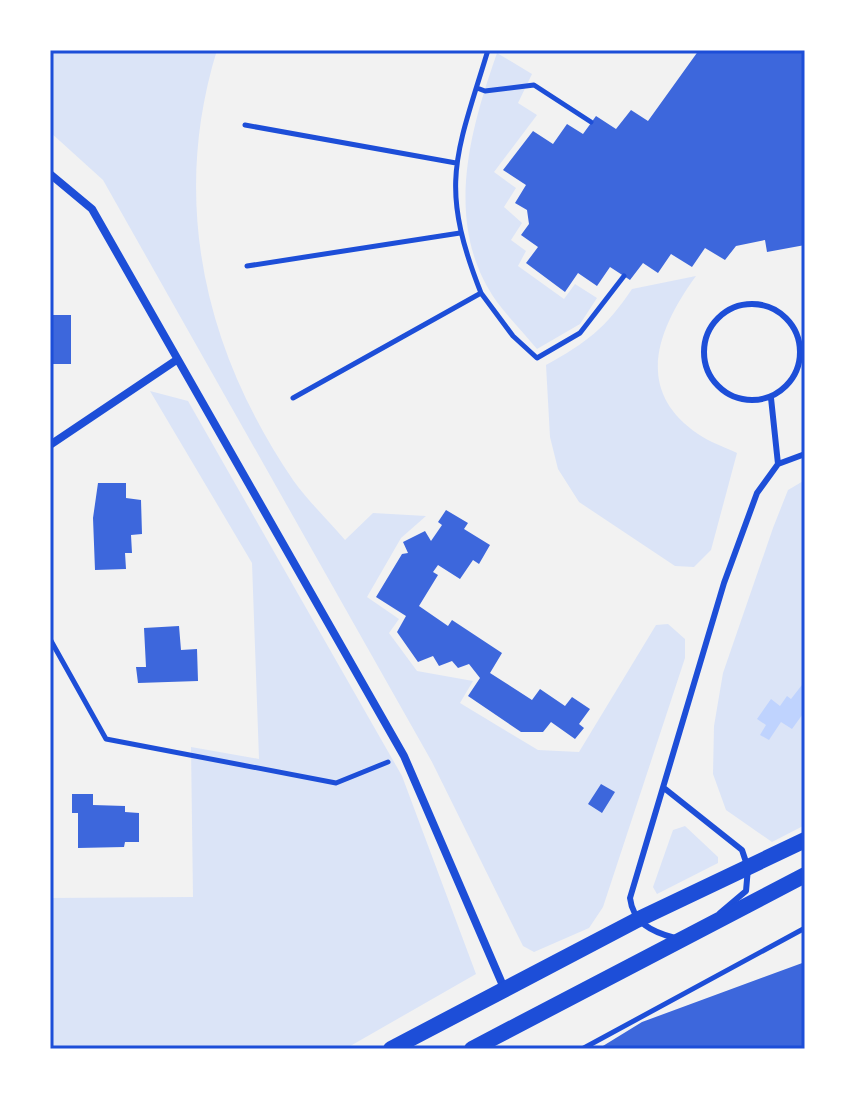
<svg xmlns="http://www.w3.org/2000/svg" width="855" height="1099" font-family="Poppins,sans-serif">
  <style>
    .green { fill: #dbe4f7 }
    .water { fill: #bfd3fe }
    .building { fill: #3d67dc }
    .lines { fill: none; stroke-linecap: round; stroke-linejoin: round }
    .path { stroke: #1d4ed8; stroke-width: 5 }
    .service { stroke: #1d4ed8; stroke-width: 6 }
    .minor { stroke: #1d4ed8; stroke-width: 8 }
    .secondary { stroke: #1d4ed8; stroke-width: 16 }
    .neatline { fill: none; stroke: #1d4ed8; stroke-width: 3 }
  </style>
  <rect width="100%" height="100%" fill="#f2f2f2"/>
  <path class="green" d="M67,50H217C170,202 205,351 293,480C308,501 328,520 345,540L373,513L426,516L401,538L367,597L399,619L389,633L417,671L473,681L460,703L538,750L579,752L656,625L668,624L685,639V658L603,907L589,928L534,952L523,946L432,762L103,180L50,132V53Z
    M497,53L532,74L518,103L537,115L494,172L516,188L504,207L522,223L511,240L526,251L518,266L564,299L575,284L597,298L580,324L537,349C524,333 509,318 497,302C443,226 469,133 497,53Z
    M696,276C659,327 632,389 698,434C709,442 725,447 737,453L711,550L694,567L675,566L579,502L558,469L550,437L546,365C586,343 606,328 632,289Z
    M150,391L188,401L402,776L476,974L345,1049H50V898L193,897L191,747L259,759L252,563Z
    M805,480V825L772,842L726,810L713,774L714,726L723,673L773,528L788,490Z
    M685,826L718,857V863L657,894L653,887L673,830Z"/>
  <path class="water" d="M805,681V711L792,729L781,722L769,740L760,735L766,725L757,719L771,699L780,706L787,696L791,699Z"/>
  <path class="building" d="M699,50H805V245L767,252L765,240L736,246L725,260L705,248L692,267L671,254L658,273L643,263L630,280L610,267L597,286L578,273L565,292L526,263L538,247L521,235L529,224L527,210L515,203L526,185L503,170L533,131L553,144L567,124L583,134L596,116L616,129L631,110L648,121Z
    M50,315H71V364H51Z
    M98,483H126V498L141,500L142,534L131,535L132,553H125L126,569L95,570L93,518Z
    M446,510L468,523L464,529L490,545L479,564L473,560L460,579L438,565L433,572L438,575L419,606L448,626L452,620L502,653L490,673L532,700L540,689L565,706L572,697L590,709L579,724L584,728L575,739L551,722L543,732H521L468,696L480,678L469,664L458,668L452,661L439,666L433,656L418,662L397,632L406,616L376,597L402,554L408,553L403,542L425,531L431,541L442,525L438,522Z
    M179,626L181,650L197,649L198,681L138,683L136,667H146L144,628Z
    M601,784L615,792L602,813L588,804Z
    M72,794H93V805L125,806V812L139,813V842H125L124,847L78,848V813H72Z
    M805,962V1049H598L642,1022Z"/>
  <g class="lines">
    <path class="path" d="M477,88L485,91L534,85L591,122
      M245,125L456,163
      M247,266L460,233
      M481,293C438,184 456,156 488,50
      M293,398L481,293L513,336L537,358L580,333L624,276
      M50,639L106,739L336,783L388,762
      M582,1049L805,928"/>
    <path class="service" d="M704 352a48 48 0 1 1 96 0a48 48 0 1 1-96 0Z
      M771,398L778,464
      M664,788L742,850L748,868L746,891L720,913
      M675,938C652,932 633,923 630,898L724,583L757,493L778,464L805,454"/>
    <path class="minor" d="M50,174L92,209L404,756L504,988
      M50,445L175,361"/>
    <path class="secondary" d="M391,1049L637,920L805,840
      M472,1049L805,875"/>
  </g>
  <rect width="855" height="1099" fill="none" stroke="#ffffff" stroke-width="104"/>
  <rect x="52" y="52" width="751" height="995" class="neatline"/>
</svg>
